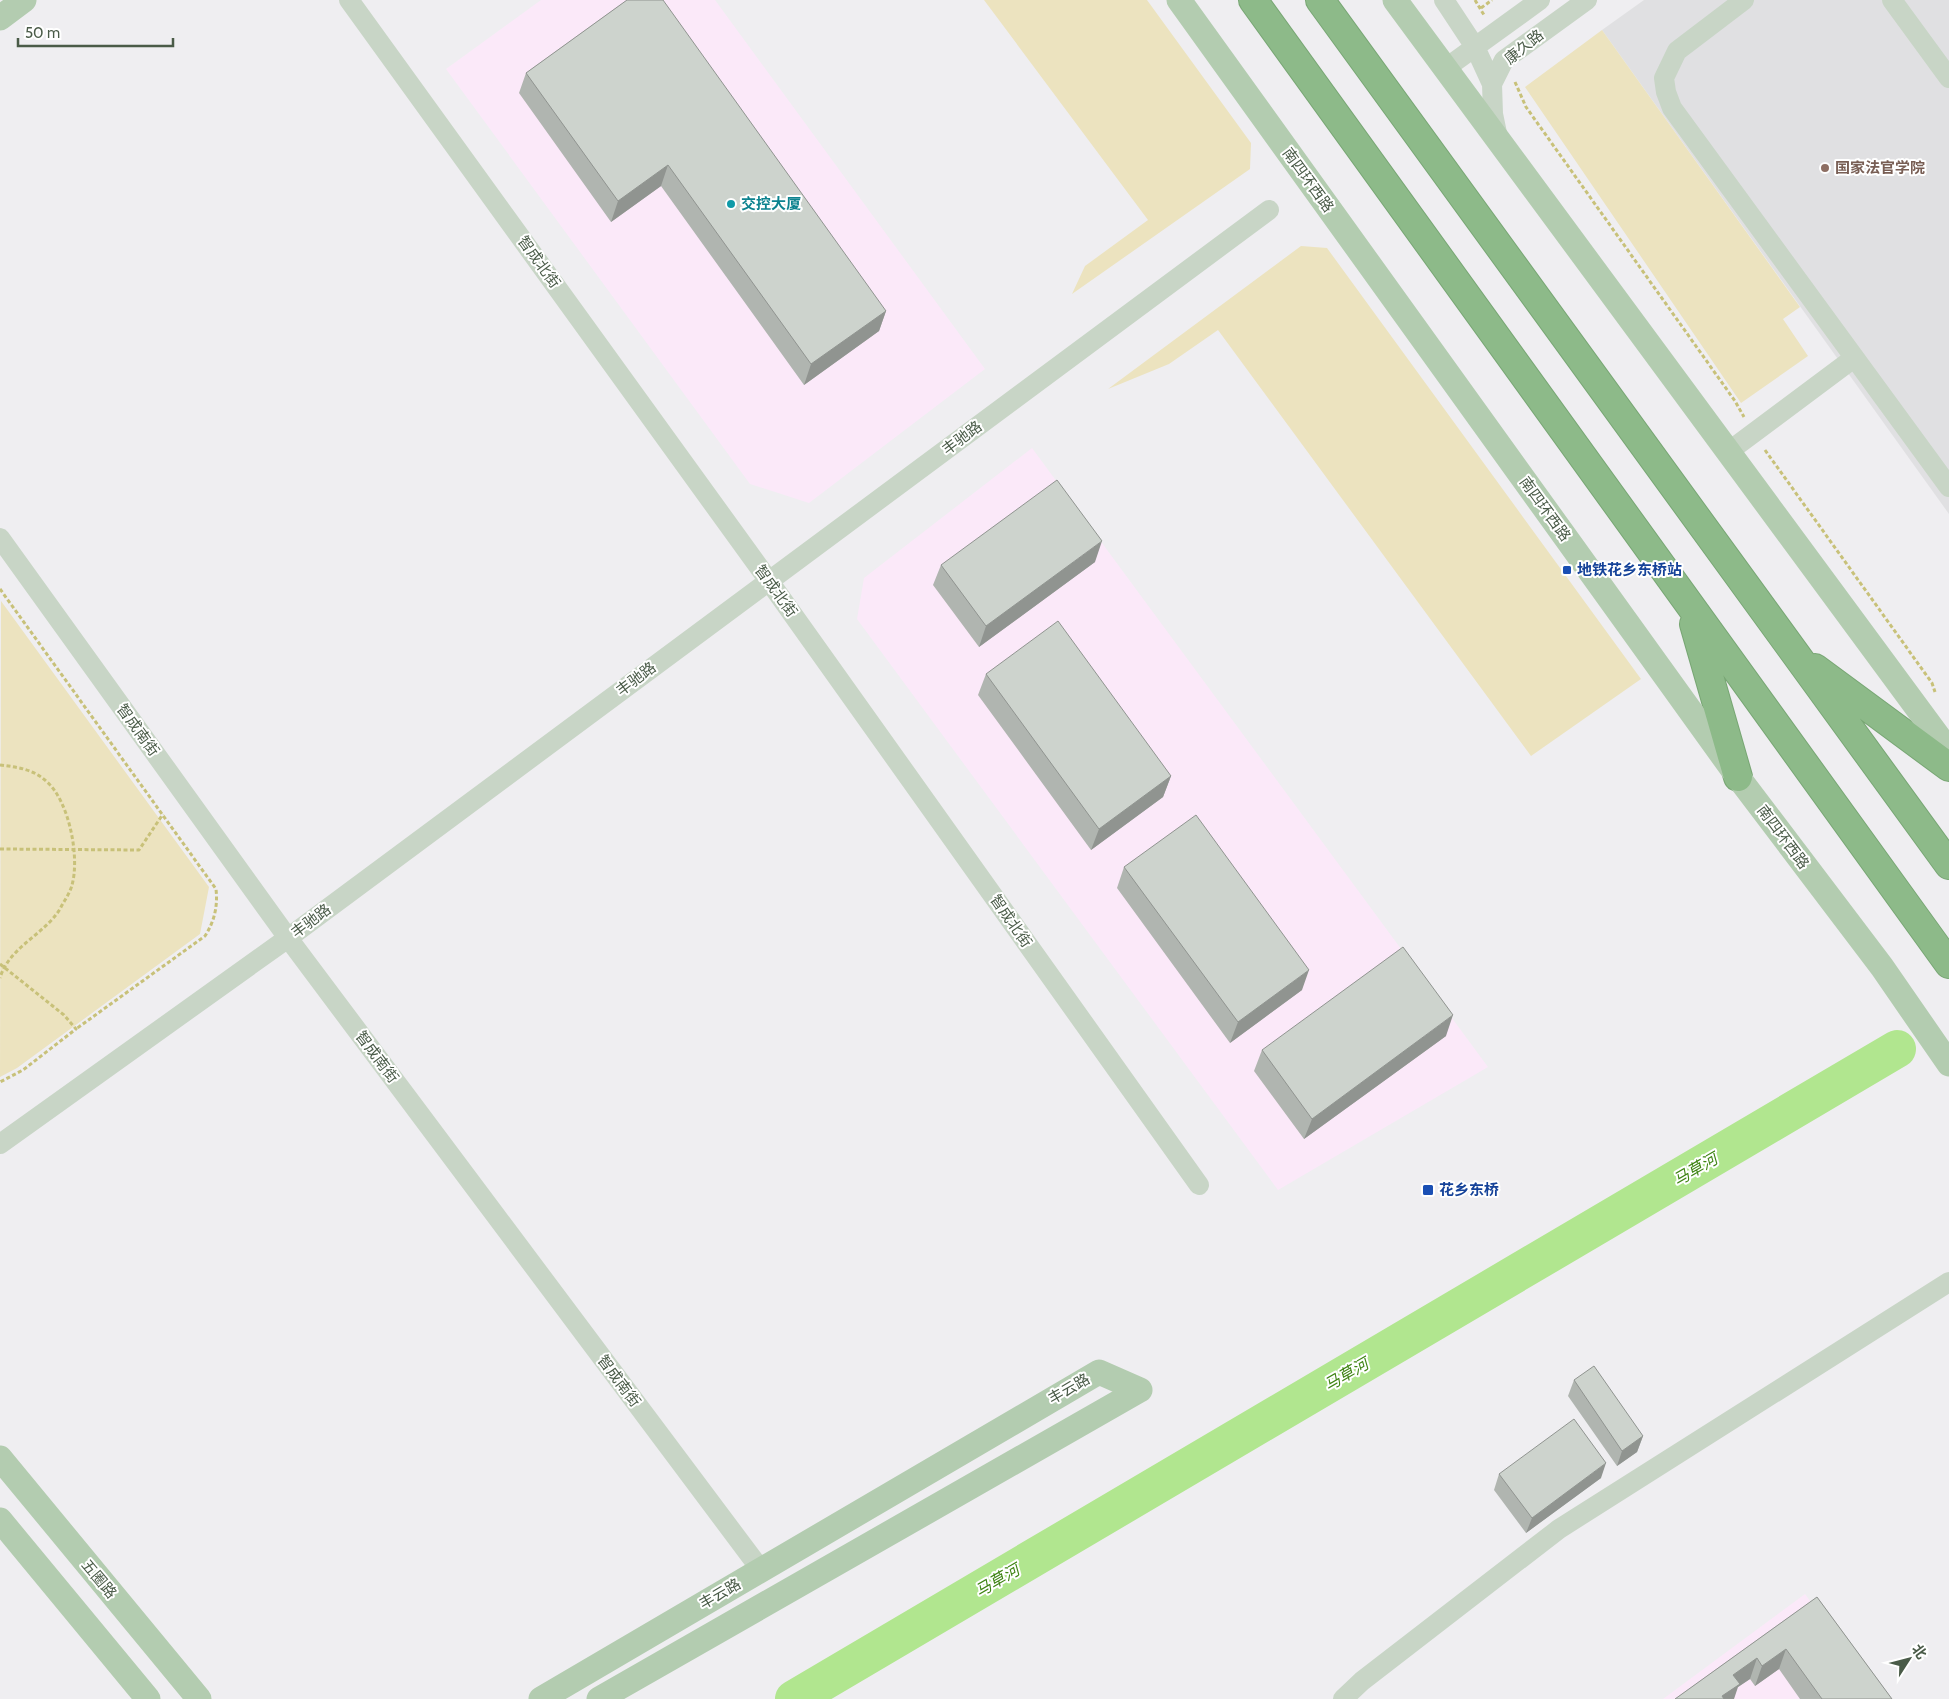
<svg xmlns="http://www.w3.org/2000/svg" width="1949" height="1699" font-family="Cabin,'Noto Sans SC',sans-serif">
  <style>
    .commercial { fill: #fbe9f9 }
    .education { fill: #e0e0e2 }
    .green { fill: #ece3bf }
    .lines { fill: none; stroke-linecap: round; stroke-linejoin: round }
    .river { stroke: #b1e68f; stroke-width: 38 }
    .highway-casing { stroke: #78a674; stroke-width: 30 }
    .path { stroke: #c8c179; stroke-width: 3; stroke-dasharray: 4 2.5; stroke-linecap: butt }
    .minor { stroke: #c8d5c6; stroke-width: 20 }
    .major { stroke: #b3ccb0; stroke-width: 25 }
    .highway { stroke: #8dba89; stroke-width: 28 }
    .wall { fill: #b0b5b0 }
    .shaded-wall { fill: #909490 }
    .building { fill: #cdd3cd; stroke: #909490 }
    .education-dot { fill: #8d6e63; stroke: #fff; stroke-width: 2 }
    .culture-dot { fill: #0f9aa8; stroke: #fff; stroke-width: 2 }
    .transit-dot { fill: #1a4fb4; stroke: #fff; stroke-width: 2 }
    .labels { text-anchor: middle; stroke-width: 4; stroke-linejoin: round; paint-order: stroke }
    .street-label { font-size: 15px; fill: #4a5b48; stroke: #fff }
    .education-label { font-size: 15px; font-weight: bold; fill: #785e54; stroke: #fff; text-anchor: start }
    .culture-label { font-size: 15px; font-weight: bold; fill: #0d838f; stroke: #fff; text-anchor: start }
    .transit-label { font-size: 15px; font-weight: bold; fill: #164399; stroke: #fff; text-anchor: start }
    .water-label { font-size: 16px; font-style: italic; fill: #3f8414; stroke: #fff }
  </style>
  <rect width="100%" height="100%" fill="#efeef1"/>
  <path class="commercial" d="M541,0H715L985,369L809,503L750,484L446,69Z
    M1032,448L1488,1067L1278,1190L857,619L864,578Z
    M1805,1594L1882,1699H1663Z"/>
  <path class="education" d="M1644,0H1949V514L1602,30Z"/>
  <path class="green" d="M984,0H1147L1251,143L1250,169L1072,294L1085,266L1148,220Z
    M1602,30L1800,307L1783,319L1808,356L1741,403L1525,87Z
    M1301,246L1327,248L1641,679L1531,756L1218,330L1169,364L1108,389Z
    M1,601L209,887L200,934L17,1068L0,1077Z"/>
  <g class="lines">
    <path class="river" d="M794,1699L1897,1049"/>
    <defs>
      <path id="highway" d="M1253,0L1949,964
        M1320,0L1949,865
        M1694,624L1738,777
        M1815,668L1949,767"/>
    </defs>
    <use href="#highway" class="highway-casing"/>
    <path class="path" d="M1475,0L1484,15
      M1481,8L1492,0
      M1515,82L1526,107L1735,401L1744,417
      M1765,450L1932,683L1935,692
      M0,589L216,889C218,907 214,922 205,936L76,1029
      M0,765C17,767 33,769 46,781C69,800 80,857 72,885C70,893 64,901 60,909C44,935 9,947 0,978
      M0,849L139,850L163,814
      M0,964L64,1015L76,1029L23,1070L0,1082"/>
    <path class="minor" d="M349,0L769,581L1199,1185
      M1444,0L1475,47L1492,84
      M1744,0L1677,51L1664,78L1666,92L1672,108L1949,487
      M1892,0L1949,78
      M1446,68L1540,0
      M1498,138L1493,114L1492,84L1504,60L1587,0
      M1728,452L1854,358
      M0,538L288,938L761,1570
      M0,1144L288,938L1269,210
      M1343,1699L1362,1681L1559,1529L1949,1282"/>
    <path class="major" d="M1179,0L1738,777L1882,967L1949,1064
      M1395,0L1949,751
      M0,18L24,0
      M0,1458L199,1699
      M0,1520L148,1699
      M541,1699L1099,1372L1140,1390
      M599,1699L1140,1390"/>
    <use href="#highway" class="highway"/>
  </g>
  <path class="wall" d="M627,0L886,311L879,331L804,385L661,186L611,222L519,93L526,73Z
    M1095,562L979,647L933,585L941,565Z
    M986,674L1171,776L1163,797L1091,850L978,695Z
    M1124,867L1302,990L1230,1043L1117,888Z
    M1446,1036L1304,1139L1254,1071L1262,1050Z
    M1574,1380L1643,1436L1637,1452L1617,1466L1568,1396Z
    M1499,1474L1601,1478L1526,1533L1494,1490Z
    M1817,1597L1892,1699H1800L1779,1669L1755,1686L1750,1679L1738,1687L1675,1699Z"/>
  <path class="shaded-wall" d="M668,165L661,186L611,222L618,201Z
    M886,311L879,331L804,385L811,364Z
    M1102,541L1095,562L979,647L986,626Z
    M1171,776L1163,797L1091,850L1099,829Z
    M1309,970L1302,990L1230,1043L1238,1022Z
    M1453,1015L1446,1036L1304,1139L1312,1119Z
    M1643,1436L1637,1452L1617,1466L1622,1451Z
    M1606,1463L1601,1478L1526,1533L1532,1518Z
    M1786,1649L1779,1669L1755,1686L1762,1666Z
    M1757,1658L1750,1679L1738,1687L1734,1699H1721L1733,1675Z"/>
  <path class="building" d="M627,0H663L886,311L811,364L668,165L618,201L526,73Z
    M1057,480L1102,541L986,626L941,565Z
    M1058,621L1171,776L1099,829L986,674Z
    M1196,815L1309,970L1238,1022L1124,867Z
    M1403,947L1453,1015L1312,1119L1262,1050Z
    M1594,1366L1643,1436L1622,1451L1574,1380Z
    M1574,1419L1606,1463L1532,1518L1499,1474Z
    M1817,1597L1892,1699H1822L1786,1649L1762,1666L1757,1658L1733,1675L1740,1684L1722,1696L1724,1699H1675Z"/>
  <circle class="education-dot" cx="1825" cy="168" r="5"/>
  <circle class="culture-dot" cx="731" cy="204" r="5"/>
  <g class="transit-dot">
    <rect x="1562" y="565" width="10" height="10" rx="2.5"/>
    <rect x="1422" y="1184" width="12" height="12" rx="2.5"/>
  </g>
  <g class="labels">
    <g class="street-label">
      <text transform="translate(1524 47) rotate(-39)" y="5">康久路</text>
      <text transform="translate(1308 180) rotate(54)" y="5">南四环西路</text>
      <text transform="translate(539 262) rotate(54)" y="5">智成北街</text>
      <text transform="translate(962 438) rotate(-37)" y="5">丰驰路</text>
      <text transform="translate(1545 509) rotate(54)" y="5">南四环西路</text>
      <text transform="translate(776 591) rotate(54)" y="5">智成北街</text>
      <text transform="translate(636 679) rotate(-37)" y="5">丰驰路</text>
      <text transform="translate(138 730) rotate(54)" y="5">智成南街</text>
      <text transform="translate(1783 837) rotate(53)" y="5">南四环西路</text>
      <text transform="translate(311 921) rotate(-37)" y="5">丰驰路</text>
      <text transform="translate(1011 921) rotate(55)" y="5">智成北街</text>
      <text transform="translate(377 1057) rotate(53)" y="5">智成南街</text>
      <text transform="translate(619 1381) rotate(53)" y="5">智成南街</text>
      <text transform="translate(1069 1389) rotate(-30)" y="5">丰云路</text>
      <text transform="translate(99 1579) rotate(50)" y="5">五圈路</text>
      <text transform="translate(720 1594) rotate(-30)" y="5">丰云路</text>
    </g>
    <g class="education-label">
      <text x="1835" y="173">国家法官学院</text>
    </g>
    <g class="culture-label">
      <text x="741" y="209">交控大厦</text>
    </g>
    <g class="transit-label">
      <text x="1577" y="575">地铁花乡东桥站</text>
      <text x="1439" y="1195">花乡东桥</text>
    </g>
    <g class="water-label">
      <text transform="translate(1695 1169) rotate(-30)" y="6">马草河</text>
      <text transform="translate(1346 1374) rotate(-30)" y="6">马草河</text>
      <text transform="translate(997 1580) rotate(-30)" y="6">马草河</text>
    </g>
  </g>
  <g transform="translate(1909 1659) rotate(54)" stroke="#ffffff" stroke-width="4" paint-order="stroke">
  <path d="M0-4L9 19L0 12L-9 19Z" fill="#4a5b48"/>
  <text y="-8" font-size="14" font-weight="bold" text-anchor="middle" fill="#4a5b48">北</text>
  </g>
  <path d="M18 38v8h155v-8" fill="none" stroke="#4a5b48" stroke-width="2.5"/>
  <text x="25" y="38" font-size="15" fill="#4a5b48" stroke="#ffffff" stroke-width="4" paint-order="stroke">50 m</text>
</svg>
